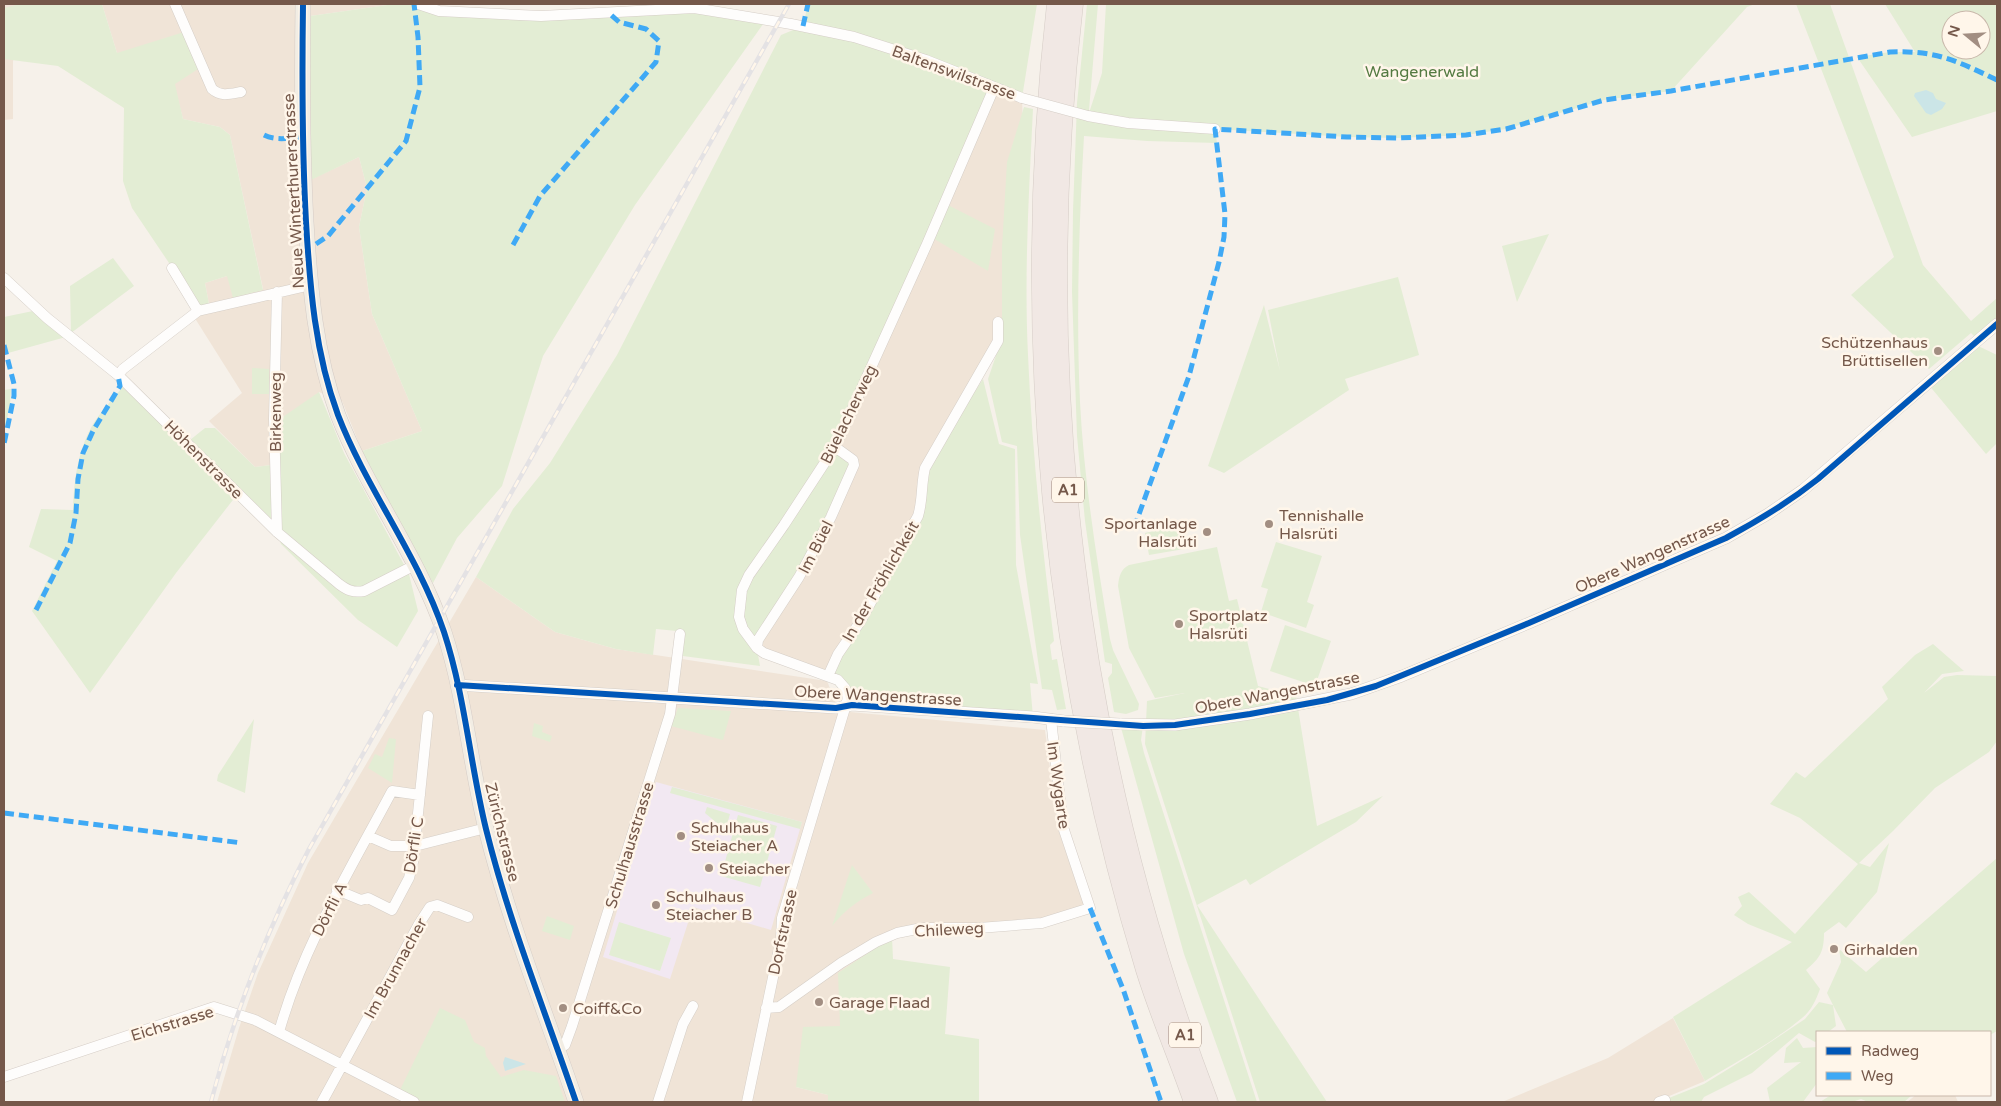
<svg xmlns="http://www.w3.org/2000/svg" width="2001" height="1106" font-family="'Varela Round',sans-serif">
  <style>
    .residential { fill: #f0e4d7 }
    .education { fill: #f2e8f2 }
    .green { fill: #e3edd4; fill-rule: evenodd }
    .water { fill: #cbe5e7 }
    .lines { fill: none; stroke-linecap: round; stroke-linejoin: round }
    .minor-casing { stroke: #d5cec7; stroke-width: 11 }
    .tertiary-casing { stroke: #d5cec7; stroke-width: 12 }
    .primary-casing { stroke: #d5ccc6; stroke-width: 16 }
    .motorway-casing { stroke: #d5ccc6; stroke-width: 19 }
    .minor { stroke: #fefdfc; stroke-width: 10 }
    .tertiary { stroke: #fefdfc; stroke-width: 11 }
    .primary { stroke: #f2ede4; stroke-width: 15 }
    .motorway { stroke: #f1e8e4; stroke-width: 18 }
    .rail-casing { stroke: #e4e2e4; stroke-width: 4.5 }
    .rail { stroke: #fff6ea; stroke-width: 2.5; stroke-dasharray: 8; stroke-linecap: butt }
    .minor-bridge-casing { stroke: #d5cec7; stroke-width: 11; stroke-linecap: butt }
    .tertiary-bridge-casing { stroke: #d5cec7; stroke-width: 12; stroke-linecap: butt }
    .minor-bridge { stroke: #fefdfc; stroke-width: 10 }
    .tertiary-bridge { stroke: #fefdfc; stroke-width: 11 }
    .quiet { stroke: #3fa9f5; stroke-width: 5; stroke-dasharray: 10 5; stroke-linecap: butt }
    .cycleway-casing { stroke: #fff6ea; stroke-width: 9 }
    .cycleway { stroke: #0057b8; stroke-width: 6 }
    .poi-dot { fill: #a28e82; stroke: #fff6ea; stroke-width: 2 }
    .labels { text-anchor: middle; stroke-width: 5; stroke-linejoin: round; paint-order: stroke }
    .shield { fill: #fff6ea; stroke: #9e877a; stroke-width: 1 }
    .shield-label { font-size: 15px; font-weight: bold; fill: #75584a }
    .park-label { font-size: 16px; fill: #547a42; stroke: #fff6ea }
    .street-label { font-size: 16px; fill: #75584a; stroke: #fff6ea }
    .poi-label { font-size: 16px; fill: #75584a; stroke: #fff6ea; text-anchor: start }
  </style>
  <rect width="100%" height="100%" fill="#f6f1ea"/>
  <path class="residential" d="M4,4H34L13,61V119L4,120Z
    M102,4H394L310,16L312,179L359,157L367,188L359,227L372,314L422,431L362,451L342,401L319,392L279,464L255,467L209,421L242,393L191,312L209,304L205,283L227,276L263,289L230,135L220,127L183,119L174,84L117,53Z
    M994,88L1022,98L1023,130L1004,340L985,368L920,508L828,676L764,653L758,640L835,447Z
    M476,577L555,632L616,649L827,681L839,711L1045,730L1058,829L1084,906L1046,920L968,926L892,937L840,1026L796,1087L828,1095V1102H217L239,1028L258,973L308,863Z
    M1673,1018L1705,1081L1655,1102H1502L1608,1058Z
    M1916,1095H1955L1958,1102H1907Z"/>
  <path class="education" d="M656,782L802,822L771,930L693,907L670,979L603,957Z"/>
  <path class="green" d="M20,4H102L117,53L184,32L198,69L175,84L183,119L220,127L230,135L263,290L233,298L227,276L205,283L209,304L198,306L132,208L123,181L124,108L58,66L4,59V8Z
    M394,4H418L469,13L694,8L766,20L635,205L543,356L502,486L457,538L433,583L385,496L362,451L422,431L372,314L359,227L367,188L359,157L311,180L310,16Z
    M808,4H1037L1022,98L995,88L835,447L854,465L757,649L760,666L675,655L677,631L656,629L653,655L616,649L555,632L476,577L513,509L550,463L617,355L781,35L803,26Z
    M1087,4H1098L1089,110L1086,117L1088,116L1102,73L1106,4H1755L1747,7L1671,91L1604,100L1506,129L1466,135L1398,138L1347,137L1215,129L1217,143L1147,141L1084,136C1079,225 1076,313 1080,402C1084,481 1097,561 1110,639L1113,650L1139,704L1138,710L1126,714L1114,712L1108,678L1112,673V664L1105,662L1085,521L1077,436L1072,292L1073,211L1077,103Z
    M1796,4H1830L1923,265L1971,321L1997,298V319L1976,338L1971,333L1929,369L1851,295L1894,257Z
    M1885,4H1997V111L1912,137L1857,57L1890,52H1915ZM1951,20H1981V50H1951Z
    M1024,107L1033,109C1029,191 1024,273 1028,355C1032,450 1042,546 1054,641L1050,645L1052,660L1057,659L1066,709L1057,710L1052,690L1042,689L1020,535L1017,446L1002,442L988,379L1002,338V247L1007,162Z
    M946,204L995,229L988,271L931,237Z
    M1549,234L1517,302L1502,246Z
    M113,258L134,286L71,333L70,286Z
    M1398,277L1419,355L1345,379L1349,390L1224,473L1208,466L1264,305L1280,371L1268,310Z
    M33,311L66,337L8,353L4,338V317Z
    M1974,344L1997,355V443L1986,454L1928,384Z
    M252,368L269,369V394H252Z
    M983,379L999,444L1015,449L1016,565L1038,684L1030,683L1033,717L852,705L828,676L918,516L925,468Z
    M124,385L236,496L176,573L90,693L32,611L57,561L29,547L41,509L73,510C74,479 78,448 95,421C103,409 115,397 124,385Z
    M11,389L10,405L4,432V390Z
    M319,392L344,453L409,574L418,611L397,647L358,620L281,544L277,532L190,440L205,428H215L255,467L279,464L277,421Z
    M1178,525L1184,549L1149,555L1145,533Z
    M1276,542L1322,556L1307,602L1314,605L1306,628L1261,612L1268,589L1261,587Z
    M1217,547L1229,601L1237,599L1258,686L1296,696L1317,826L1383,796L1356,822L1250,885L1246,879L1197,905L1327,1102H1260L1145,744L1147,701L1185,693L1155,698L1129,648L1118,586C1119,576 1121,569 1129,565Z
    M1285,625L1331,641L1315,686L1270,671Z
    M1933,644L1964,671L1942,674L1924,693L1944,677L1957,675L1997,676V741L1989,752L1935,788L1893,831L1859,863L1870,867L1889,843L1877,892L1846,928L1839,922L1824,933C1824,952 1820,958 1806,970L1820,989C1816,1000 1811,1011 1802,1018C1775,1041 1736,1062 1705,1081L1673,1017L1792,942L1748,924L1734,915L1742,906L1738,897L1749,892L1795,934L1858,864L1800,818L1770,804L1796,772L1805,778L1888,699L1882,687L1915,655Z
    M678,708L731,711L723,740L671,726Z
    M254,719L245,793L217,781L218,775Z
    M534,723L543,726L542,732L552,736L550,742L532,736Z
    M1120,724L1143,726L1141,740L1144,753L1257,1102H1237L1184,954Z
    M389,738L396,739L392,783L368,768L375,754L382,757Z
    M672,787L802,822L800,829L670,793Z
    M707,807L730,814L725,832L720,831L718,824L705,813Z
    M738,815L777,826L760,887L721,876Z
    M1997,858V1031L1990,1035V1032H1847L1833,1005L1836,1026L1828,1032H1817V1041L1815,1042L1799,1033L1752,1073L1704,1097L1701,1102H1659L1704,1084L1751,1055L1805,1019L1819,1002L1833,1005L1827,993L1841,962L1839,949L1866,972Z
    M852,865L873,893C857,901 843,912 832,926Z
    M547,916L574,926L570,940L542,931Z
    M619,922L671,938L660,971L609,955Z
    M892,937L893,959L950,967L945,1034L979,1039V1102H828V1095L796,1087L803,1027L840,1026L838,973Z
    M440,1008L465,1020L474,1042L485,1048L486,1056L501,1077L524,1070L556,1076L565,1102H423L400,1090Z
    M1797,1038L1803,1048L1817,1047V1083L1803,1102H1770L1767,1088L1801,1062L1784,1063L1786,1048Z
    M1831,1095H1912L1904,1102H1868L1861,1099L1852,1102H1820Z"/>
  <path class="water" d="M1926,90L1933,93L1936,99L1946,103L1942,109L1931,115L1926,113L1914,96L1915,93Z
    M505,1057L526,1064L505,1071L503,1063Z"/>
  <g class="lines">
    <defs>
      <path id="minor" d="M175,4L212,89C221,97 230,94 241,92
        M418,4L439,11L541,16L694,8L791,24L854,37L926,60L1022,98
        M1088,116L1128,123L1215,129
        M172,268L198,311
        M4,278L47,318L118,375L277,532L339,584C347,590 353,593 364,591L415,565
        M277,292L274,419L277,532
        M118,375L123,369L198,311L311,285
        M757,648L758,640L799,577L831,517L854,465L853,460L835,447
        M828,676L838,654L860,622L918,516C923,500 921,484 925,468L998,341V322
        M368,836L391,846H415L486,828
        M337,890L361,900L368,898L392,910L409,878L413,862L428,716
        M766,1008L779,1007L841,963L876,942L897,933L922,928H979L1042,923L1090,908L1063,827L1051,719
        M279,1032C303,946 350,870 392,791L420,795
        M557,1048L565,1045L572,1026L670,714L680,634
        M4,1077L214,1007L255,1020L414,1102
        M322,1102L419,924L430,907L437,905L468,917
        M658,1102L683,1024L693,1006
        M747,1102L781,939L782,918L848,698L845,688L838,680L764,653L757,648L743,629L739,617L742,590L749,575L784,525L835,447L927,244L994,88
        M1659,1102L1665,1100"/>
      <path id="tertiary" d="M457,685L836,708L852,705L1033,717L1064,721
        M1120,724L1175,725L1250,714L1351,694L1402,676L1529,623L1726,538L1768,514L1803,490L1997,324"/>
      <path id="primary" d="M303,4C302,77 302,150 306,222C310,288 315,353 338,415C367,490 418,555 444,632C465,696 470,764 486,829C509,922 545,1011 576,1102"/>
      <path id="motorway" d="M1056,4C1019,329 1050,657 1145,970C1159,1015 1178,1058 1193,1102
        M1074,4C1031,373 1076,755 1209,1102"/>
    </defs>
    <use href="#minor" class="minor-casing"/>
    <use href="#tertiary" class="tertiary-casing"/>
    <use href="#primary" class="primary-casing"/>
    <use href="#motorway" class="motorway-casing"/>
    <use href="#minor" class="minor"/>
    <use href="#tertiary" class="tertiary"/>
    <use href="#primary" class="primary"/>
    <use href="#motorway" class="motorway"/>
    <defs>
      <path id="rail" d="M211,1102C234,1014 267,930 309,849L789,4"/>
    </defs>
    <use href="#rail" class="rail-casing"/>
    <use href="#rail" class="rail"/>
    <defs>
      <path id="minor-bridge" d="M1022,98L1088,116"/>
      <path id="tertiary-bridge" d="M1064,721L1120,724"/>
    </defs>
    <use href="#minor-bridge" class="minor-bridge-casing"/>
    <use href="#tertiary-bridge" class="tertiary-bridge-casing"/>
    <use href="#minor-bridge" class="minor-bridge"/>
    <use href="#tertiary-bridge" class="tertiary-bridge"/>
    <path class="quiet" d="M803,26L808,4
      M264,135C276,141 290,138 303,137
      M316,244L328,236L406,141L420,87L418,37L414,4
      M513,245L540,196L656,62L659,41L646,29L619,22L609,13
      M4,345L14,384V396L4,444
      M1134,528L1189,376L1219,262L1224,237L1225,214L1215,129L1347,137L1398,138L1466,135L1506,129L1604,100L1671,91L1890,52C1936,50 1957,61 1997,80
      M36,610L70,543L76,513L78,479L83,453L93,431L120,386L118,375
      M4,813L242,843
      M1090,908L1123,989L1161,1102"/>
    <defs>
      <path id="cycleway" d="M303,4C302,77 302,150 306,222C310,288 315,353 338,415C367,490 418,555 444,632C465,696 470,764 486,829C509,922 545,1011 576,1102
        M457,685L836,708L852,705L1143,726L1175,725L1250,714L1327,700L1376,686L1529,623L1726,538C1758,521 1789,502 1818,479L1997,324"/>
    </defs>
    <use href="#cycleway" class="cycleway-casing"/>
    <use href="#cycleway" class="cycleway"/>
  </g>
  <g class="poi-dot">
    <circle cx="1938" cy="351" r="5"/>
    <circle cx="1269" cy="524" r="5"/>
    <circle cx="1207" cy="532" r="5"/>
    <circle cx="1179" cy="624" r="5"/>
    <circle cx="681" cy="836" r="5"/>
    <circle cx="709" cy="868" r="5"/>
    <circle cx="656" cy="905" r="5"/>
    <circle cx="1834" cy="949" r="5"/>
    <circle cx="819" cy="1002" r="5"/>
    <circle cx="563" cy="1008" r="5"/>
  </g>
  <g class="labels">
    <g class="shield">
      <rect x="1052" y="477.5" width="32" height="25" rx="4"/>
      <rect x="1169" y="1022.5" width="32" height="25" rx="4"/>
    </g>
    <g class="shield-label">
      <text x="1068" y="495">A1</text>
      <text x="1185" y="1040">A1</text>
    </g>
    <g class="park-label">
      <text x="1422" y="77">Wangenerwald</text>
    </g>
    <g class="street-label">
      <text transform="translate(954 72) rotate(20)" y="6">Baltenswilstrasse</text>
      <text transform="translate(293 191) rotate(-93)" y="6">Neue Winterthurerstrasse</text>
      <text transform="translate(275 412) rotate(-90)" y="6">Birkenweg</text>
      <text transform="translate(848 414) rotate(-64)" y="6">Büelacherweg</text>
      <text transform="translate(204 459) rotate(45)" y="6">Höhenstrasse</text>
      <text transform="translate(815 547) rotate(-63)" y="6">Im Büel</text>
      <text transform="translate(1652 554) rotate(-24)" y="6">Obere Wangenstrasse</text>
      <text transform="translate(880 581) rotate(-60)" y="6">In der Fröhlichkeit</text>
      <text transform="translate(1277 692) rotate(-11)" y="6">Obere Wangenstrasse</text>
      <text transform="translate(878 695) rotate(3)" y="6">Obere Wangenstrasse</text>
      <text transform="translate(1059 785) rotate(82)" y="6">Im Wygarte</text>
      <text transform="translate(503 832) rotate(76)" y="6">Zürichstrasse</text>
      <text transform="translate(413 845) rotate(-81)" y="6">Dörfli C</text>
      <text transform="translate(629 845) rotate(-73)" y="6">Schulhausstrasse</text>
      <text transform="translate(329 909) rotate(-63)" y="6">Dörfli A</text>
      <text transform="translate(949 929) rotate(-3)" y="6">Chileweg</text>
      <text transform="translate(782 932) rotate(-78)" y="6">Dorfstrasse</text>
      <text transform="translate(395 968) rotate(-61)" y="6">Im Brunnacher</text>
      <text transform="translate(172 1023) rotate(-17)" y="6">Eichstrasse</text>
    </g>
    <g class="poi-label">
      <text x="1928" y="348" text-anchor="end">Schützenhaus<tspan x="1928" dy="18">Brüttisellen</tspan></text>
      <text x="1279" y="521">Tennishalle<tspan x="1279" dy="18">Halsrüti</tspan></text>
      <text x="1197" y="529" text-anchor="end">Sportanlage<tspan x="1197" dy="18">Halsrüti</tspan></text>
      <text x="1189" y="621">Sportplatz<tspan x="1189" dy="18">Halsrüti</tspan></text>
      <text x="691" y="833">Schulhaus<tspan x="691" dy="18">Steiacher A</tspan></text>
      <text x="719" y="874">Steiacher</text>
      <text x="666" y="902">Schulhaus<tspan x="666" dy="18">Steiacher B</tspan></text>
      <text x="1844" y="955">Girhalden</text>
      <text x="829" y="1008">Garage Flaad</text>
      <text x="573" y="1014">Coiff&amp;Co</text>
    </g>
  </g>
  <rect width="2001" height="1106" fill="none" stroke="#75584a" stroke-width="10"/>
  <rect x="1816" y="1031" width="175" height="65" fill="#fff6ea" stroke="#c8b7aa"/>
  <rect x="1826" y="1047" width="25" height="8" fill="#0057b8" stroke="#c8b7aa"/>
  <text x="1861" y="1056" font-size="15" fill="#75584a">Radweg</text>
  <rect x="1826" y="1072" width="25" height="8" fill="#3fa9f5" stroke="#c8b7aa"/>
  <text x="1861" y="1081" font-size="15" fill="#75584a">Weg</text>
  <g transform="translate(1966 35) rotate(288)"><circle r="24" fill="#fff6ea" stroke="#c8b7aa"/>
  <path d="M0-4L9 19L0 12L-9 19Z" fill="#a28e82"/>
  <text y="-8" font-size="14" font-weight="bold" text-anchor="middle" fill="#75584a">N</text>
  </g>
</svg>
